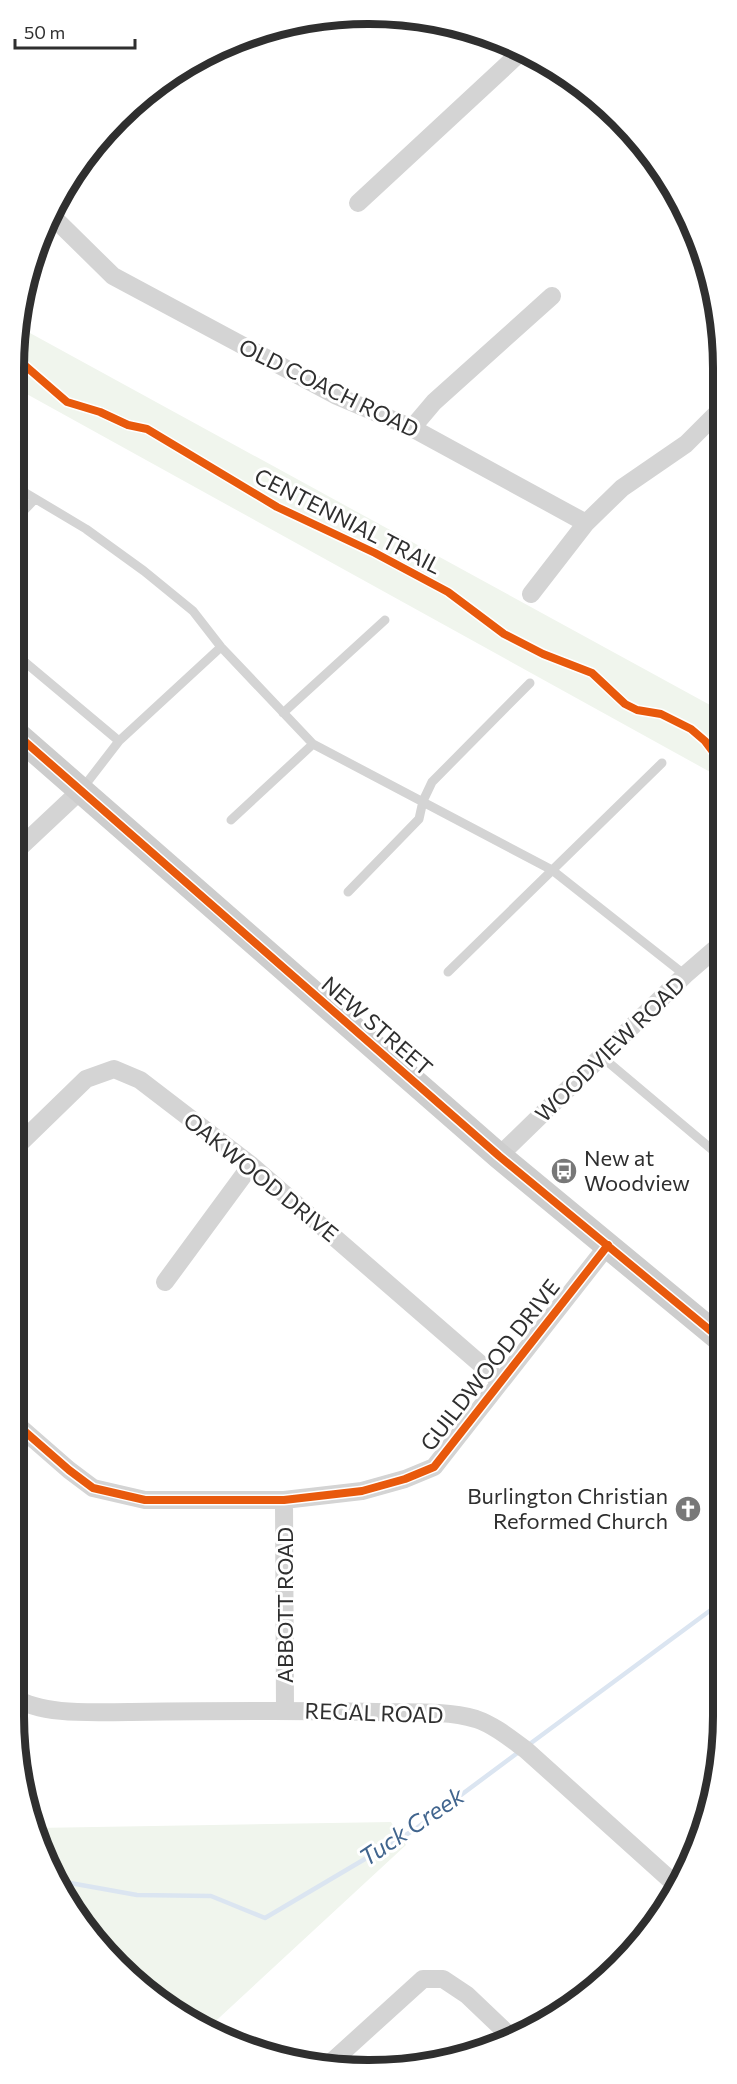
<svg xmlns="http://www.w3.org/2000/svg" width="737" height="2084" font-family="Commissioner,sans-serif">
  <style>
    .green { fill: #f0f5ed }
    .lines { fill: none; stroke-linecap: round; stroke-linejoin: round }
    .stream { stroke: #dbe5f1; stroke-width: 4.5 }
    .service { stroke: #d4d4d4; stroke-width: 9 }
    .minor { stroke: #d4d4d4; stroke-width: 18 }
    .secondary { stroke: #cdcdcd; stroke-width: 26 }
    .cycleway-casing { stroke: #fff; stroke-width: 11 }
    .cycleway { stroke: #e8590c; stroke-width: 8 }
    .labels { text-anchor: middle; stroke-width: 6; stroke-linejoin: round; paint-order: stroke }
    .street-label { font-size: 22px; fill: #2f2f2f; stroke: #fff }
    .poi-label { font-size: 22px; fill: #2f2f2f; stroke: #fff; text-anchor: start }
    .water-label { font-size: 24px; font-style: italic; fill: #41658e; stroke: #fff }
    .rim { fill: none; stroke: #2f2f2f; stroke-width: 8 }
  </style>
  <rect width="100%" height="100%" fill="#fff"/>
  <path class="green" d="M19,327L721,711V778L14,387V368Z
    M391,1822L406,1845L206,2030L102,1950L40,1851L36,1828Z"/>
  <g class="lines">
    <path class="stream" d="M527,1746L723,1601
      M59,1881L137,1895L211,1896L265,1918L414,1830L520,1751"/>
    <path class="service" d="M14,486L86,529L144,571L193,611L221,647L313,744L552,870L685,975
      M14,521L35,499
      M14,653L119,741
      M283,713L385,620
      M82,789L119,741L221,647
      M231,820L313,744
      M348,892L419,819L423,801L432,782L530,683
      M448,972L662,763
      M602,1057L722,1158"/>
    <path class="minor" d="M358,203L522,51
      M54,218L113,276L337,396L412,428L586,523
      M412,428L434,402L552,296
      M531,594L586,523L622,488L686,444L721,409
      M14,853L80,791
      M14,1149L86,1079L114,1069L140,1080L251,1165L500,1381
      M499,1156L685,975L722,943
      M165,1282L251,1165
      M14,1422L69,1470L93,1488L145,1500H284L362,1491L405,1479L434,1467L608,1245
      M284,1500L285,1710
      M14,1697C42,1716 96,1712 129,1712C212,1711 293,1710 376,1712C408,1713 445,1710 476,1719C494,1725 511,1739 526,1750L676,1885
      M326,2067L423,1979H443L467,1995L510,2036"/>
    <path class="secondary" d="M14,732L499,1156L723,1341"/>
    <defs>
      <path id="cycleway" d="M15,360L22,363L67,402L100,412L128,425L147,429L277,507L375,553L448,592L504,634L543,654L592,673L625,704L637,710L661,714L691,729L705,741L714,753L721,756
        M14,732L499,1156L723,1341
        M14,1422L69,1470L93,1488L145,1500H284L362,1491L405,1479L434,1467L608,1245"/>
    </defs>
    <use href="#cycleway" class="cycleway-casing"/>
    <use href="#cycleway" class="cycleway"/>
  </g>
  <defs>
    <symbol id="bus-disc" viewBox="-11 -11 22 22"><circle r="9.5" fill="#787878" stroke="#fff"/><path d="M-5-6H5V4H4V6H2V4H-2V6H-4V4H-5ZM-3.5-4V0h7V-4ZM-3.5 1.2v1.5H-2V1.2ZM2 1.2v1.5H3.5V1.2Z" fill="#fff"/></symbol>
    <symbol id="church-disc" viewBox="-11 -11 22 22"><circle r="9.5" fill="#787878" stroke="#fff"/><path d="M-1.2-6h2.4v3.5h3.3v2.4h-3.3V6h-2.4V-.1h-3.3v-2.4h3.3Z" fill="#fff"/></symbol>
  </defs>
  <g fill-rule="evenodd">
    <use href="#bus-disc" x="549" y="1156" width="30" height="30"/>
    <use href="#church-disc" x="673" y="1494" width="30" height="30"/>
  </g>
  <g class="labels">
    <g class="street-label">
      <text transform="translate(329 388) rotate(26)" y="8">OLD COACH ROAD</text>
      <text transform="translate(348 521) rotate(27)" y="8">CENTENNIAL TRAIL</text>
      <text transform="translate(377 1026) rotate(41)" y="8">NEW STREET</text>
      <text transform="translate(610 1049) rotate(-44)" y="8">WOODVIEW ROAD</text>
      <text transform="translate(261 1177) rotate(39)" y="8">OAKWOOD DRIVE</text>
      <text transform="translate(490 1365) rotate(-52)" y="8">GUILDWOOD DRIVE</text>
      <text transform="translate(285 1605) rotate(-90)" y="8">ABBOTT ROAD</text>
      <text transform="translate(374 1713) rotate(2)" y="8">REGAL ROAD</text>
    </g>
    <g class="poi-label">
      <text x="584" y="1166">New at<tspan x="584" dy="25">Woodview</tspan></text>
      <text x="668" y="1504" text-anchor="end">Burlington Christian<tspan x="668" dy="25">Reformed Church</tspan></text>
    </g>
    <g class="water-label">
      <text transform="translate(412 1827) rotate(-34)" y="8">Tuck Creek</text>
    </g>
  </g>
  <path d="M0 0H737V2084H0ZM368 24H369A344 344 0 0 1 713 368V1716A344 344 0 0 1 369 2060H368A344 344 0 0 1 24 1716V368A344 344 0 0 1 368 24Z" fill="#fff" fill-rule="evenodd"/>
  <path class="rim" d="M368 24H369A344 344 0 0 1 713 368V1716A344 344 0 0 1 369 2060H368A344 344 0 0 1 24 1716V368A344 344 0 0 1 368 24Z"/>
  <path d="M15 39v9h120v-9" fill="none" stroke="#2f2f2f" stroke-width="3"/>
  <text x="24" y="39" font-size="18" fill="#2f2f2f" stroke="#ffffff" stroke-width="4.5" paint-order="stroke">50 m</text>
</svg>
